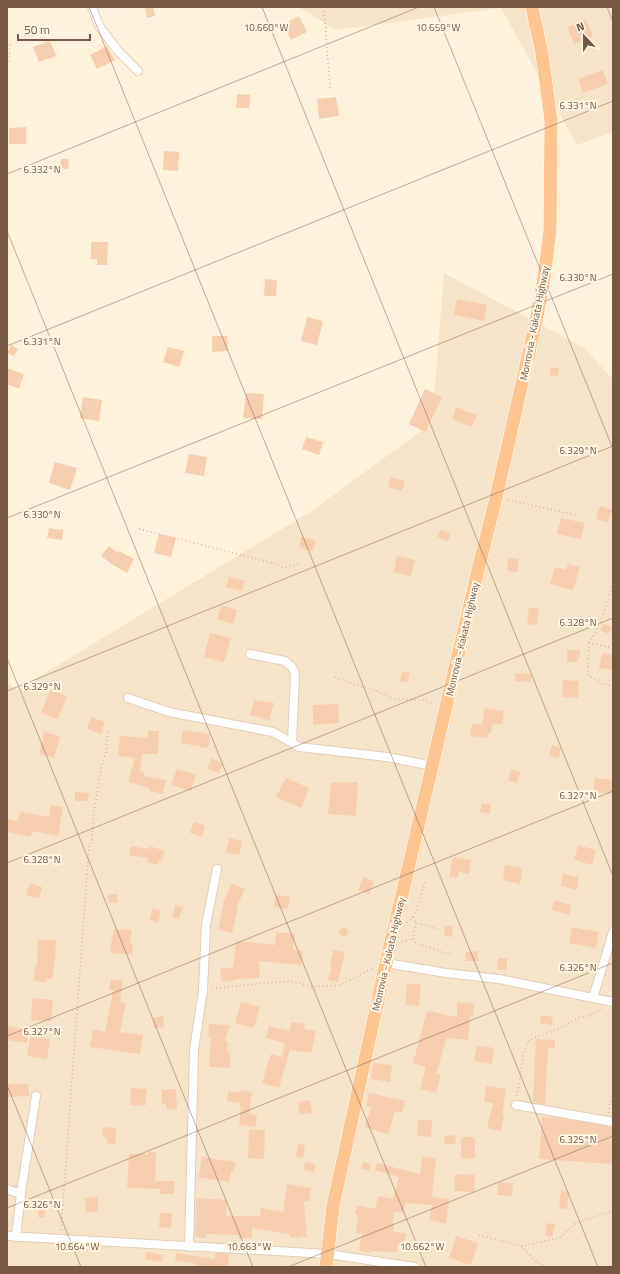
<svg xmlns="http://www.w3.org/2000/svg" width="620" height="1274" font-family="'Titillium Web',sans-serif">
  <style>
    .residential { fill: #f6e4ca }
    .building { fill: #f6cfb1 }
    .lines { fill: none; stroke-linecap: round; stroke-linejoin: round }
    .minor-casing { stroke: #e2ceb8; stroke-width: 10 }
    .trunk-casing { stroke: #fff; stroke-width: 14 }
    .path { stroke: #dab395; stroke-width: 1.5; stroke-dasharray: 1 3; stroke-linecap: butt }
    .minor { stroke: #fff; stroke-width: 8 }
    .trunk { stroke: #ffc590; stroke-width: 13 }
    .ticks { fill: none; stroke: #755743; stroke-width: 1; stroke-opacity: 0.45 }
    .labels { text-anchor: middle; stroke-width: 4; stroke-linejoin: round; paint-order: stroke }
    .street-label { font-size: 10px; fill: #755743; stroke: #fff6e4 }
    .ticks-label { font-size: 10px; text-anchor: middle; fill: #755743; stroke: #fff6e4; stroke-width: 4; stroke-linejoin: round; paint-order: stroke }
  </style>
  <rect width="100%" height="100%" fill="#fef2dc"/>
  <path class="residential" d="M299,7H613V132L577,145L501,8L335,30Z
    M444,273L583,347L613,379V1267H7V681L17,690L310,512L432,423Z"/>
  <path class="building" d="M145,7H153L155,16L147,18Z
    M299,16L307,32L291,40L283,24Z
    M586,20L593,36L574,44L567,27Z
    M50,41L56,56L39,62L33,47Z
    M107,46L115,60L97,69L90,55Z
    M603,70L608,84L583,93L578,79Z
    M237,94L250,95L249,108H236Z
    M336,97L339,116L319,119L317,99Z
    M26,127V144H9V128Z
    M164,151L179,152L178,171L163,170Z
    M61,159H69L68,169L60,168Z
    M91,242H108L107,265H97V259H91Z
    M265,279L277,280L276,296H264Z
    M457,299L487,305L484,321L454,315Z
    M307,317L323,321L317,345L301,341Z
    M212,336H227L228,351L212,352Z
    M11,345L18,349L14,356L7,353Z
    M168,347L184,351L179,367L163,362Z
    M550,367L559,368L558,376L550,375Z
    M7,368L24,374L19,389L7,384Z
    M425,389L442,397L426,432L409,424Z
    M246,393L264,394L262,419L243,418Z
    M83,397L102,400L99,421L80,418Z
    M456,407L477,415L472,427L452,419Z
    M306,437L323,442L319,455L302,449Z
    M189,454L207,457L204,476L185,473Z
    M55,462L77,468L70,490L49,483Z
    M391,477L405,481L402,491L388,487Z
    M600,506L612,510L608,523L596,519Z
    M561,518L585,523L581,539L557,534Z
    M49,528L63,530L62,540L47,538Z
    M440,530L451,533L448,541L437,537Z
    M159,534L176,538L171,557L154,553Z
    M301,537L316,540L313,551L299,548Z
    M109,546L118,553L119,551L134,559L127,573L113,565L101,556Z
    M397,556L415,560L411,576L394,572Z
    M508,558L519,559L517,572L507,571Z
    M568,564L580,567L573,590L550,584L555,567L566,570Z
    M229,577L245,581L242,591L226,587Z
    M221,605L237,610L233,624L217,619Z
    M529,607L539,609L537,625L527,624Z
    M603,624L612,627L608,634L600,630Z
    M210,633L231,638L224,662L204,657Z
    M567,650H580V658H578L577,662H567Z
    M602,653L613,655V670L599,668Z
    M402,671L410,673L407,683L400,681Z
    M515,673L531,674V682L515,681Z
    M563,680L579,681L578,698L562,697Z
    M50,690L67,696L58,719L41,713Z
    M254,700L274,703L269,720L250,715Z
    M338,704L339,723L313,725V705Z
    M485,708L504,711L502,725L493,723L491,733H488L487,738L470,736L472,724L482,725Z
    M91,717L105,722L101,734L87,729Z
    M183,730L210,734L208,748L181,743Z
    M148,731H159L158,754H142L140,771L145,772L144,776L166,780L163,794L150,791V789L129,782L130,779L129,778L135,758L118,756L120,736L148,738Z
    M44,732L60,736L54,758L39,754Z
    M552,745L561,747L559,758L549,756Z
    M212,758L223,764L218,773L207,768Z
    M177,769L196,775L191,791L171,785Z
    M511,769L520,772L517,783L508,780Z
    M286,778L309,788L301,808L276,797Z
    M595,778L613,780V794L593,792Z
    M358,782L356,816L328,814L331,783Z
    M75,792L89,793L88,801H75Z
    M482,803L491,804L490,814L480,812Z
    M51,805L63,807L58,836L32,831L31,837L7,832L8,819L18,821L20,812L49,817Z
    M194,822L205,826L202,837L190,833Z
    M229,838L242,841L239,855L226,852Z
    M578,845L596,850L592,865L574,860Z
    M131,846L149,849L150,846L165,851L161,862L159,861L158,865L147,862L148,858L129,855Z
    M453,857L471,860L469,874L459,872L457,878L449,877Z
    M505,865L522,868L520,884L503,880Z
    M563,874L579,877L577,890L561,886Z
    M363,877L374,881L369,894L358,890Z
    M30,883L42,887L39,899L26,895Z
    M232,883L245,889L236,908L238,909L232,933L218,930L224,902H223Z
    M117,894L118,902L109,903L108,895Z
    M276,895L290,897L288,909L274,907Z
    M554,900L571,905L569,915L552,910Z
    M175,905L183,907L179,919L172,917Z
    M153,908L161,911L158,923L149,920Z
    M445,925L453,926L452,937L444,936Z
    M342,927L349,930L346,937L338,933Z
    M572,927L599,932L596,948L569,943Z
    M114,929L132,930L130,943H133L132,955L110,953L112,936H113Z
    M276,932L295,934L293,950L303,951L301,965L259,961L260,978L235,979L236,980L222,982L220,969L233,967L236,941L275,945Z
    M38,940H56L55,958L52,979H47L46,983L33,980L36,965H37Z
    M333,950L345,952L338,982L328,980L332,966L330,965Z
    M478,951V961H466V952Z
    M498,958H507V970H497Z
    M111,979L123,981L120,1002L126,1003L120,1032L143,1035L140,1054L90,1047L93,1029L105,1032L113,990H109Z
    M407,983L421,985L419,1006L405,1005Z
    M32,998L53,1000L51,1021L31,1020Z
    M241,1002L260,1007L254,1028L235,1023Z
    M457,1002L474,1003L473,1017H470L468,1040L447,1038L436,1074L441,1075L436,1093L420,1089L426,1067L413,1063L427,1011L457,1017Z
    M541,1015L553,1017L552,1025L540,1023Z
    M163,1016L164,1027L154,1028L153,1018Z
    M291,1022L305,1024L304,1029L316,1031L311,1053L290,1050L279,1088L262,1083L271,1054L282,1057L285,1043L266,1038L269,1026L290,1031Z
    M209,1024L230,1025L225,1041L228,1042L227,1052H230V1068L209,1067L211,1037H208Z
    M7,1026L28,1030L27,1043L7,1040Z
    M30,1037L50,1039L47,1059L27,1056Z
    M536,1039L555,1040V1048H548L545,1105L533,1102Z
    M477,1045L494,1048L492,1064L474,1061Z
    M373,1063L392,1065L390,1082L371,1079Z
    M7,1084H28L29,1096L7,1097Z
    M486,1086L506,1089L502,1115H504L501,1131L487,1128L493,1103L484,1102Z
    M131,1088L147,1089L145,1106L130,1105Z
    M176,1089L177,1109L167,1110L166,1104H162V1090Z
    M241,1090L252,1092L249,1114L257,1115L256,1127L239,1125L241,1107H239L240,1103L227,1101L228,1091L241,1092Z
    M369,1093L405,1101L402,1113L395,1112L388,1134L365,1127L371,1107L366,1106Z
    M310,1100L312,1113L300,1115L298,1102Z
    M542,1117L559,1118L613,1127V1164L539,1159Z
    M418,1120H432L431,1137L417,1136Z
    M103,1127L116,1128L115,1144H107V1137H102Z
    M249,1130H265L264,1159L248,1158Z
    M455,1135L456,1143L445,1145L444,1136Z
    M461,1137H475V1158L461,1159Z
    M298,1144L305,1145L303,1158L296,1157Z
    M148,1152H156L155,1181H174V1194H160V1189L127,1188L129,1154H148Z
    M202,1157L235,1162L234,1171H231L229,1182L198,1177Z
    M422,1157L436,1158L432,1197L449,1199L446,1224L429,1220L432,1205L406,1203L403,1213L394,1211L393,1227H394V1232L406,1233L404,1246L397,1245V1252L371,1251V1253L359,1250L362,1234L356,1233L358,1215L355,1214L357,1205L375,1209L378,1196L393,1199L399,1177L375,1170L377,1163L420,1174Z
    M305,1162L316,1164L314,1172L304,1170Z
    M363,1162L371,1164L369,1171L361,1169Z
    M455,1174L475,1175L474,1192L454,1191Z
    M499,1182L513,1183L512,1196L497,1195Z
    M287,1184L311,1188L309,1201H304L307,1238L300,1236V1238L290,1237V1234L252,1228V1238H239V1235L206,1234V1238L195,1237L196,1198L227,1200L226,1216H260L261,1208L283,1212Z
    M561,1191L569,1192L567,1209L559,1208Z
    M98,1197V1212H86L85,1198Z
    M44,1205L46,1217L39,1218L37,1206Z
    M160,1213H172L171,1228L159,1227Z
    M547,1223L555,1224L552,1237L545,1236Z
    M456,1236L478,1243L471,1265L449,1258Z
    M146,1252L163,1255L162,1262L145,1259Z
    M176,1253L215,1259V1253L229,1254L228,1267H197V1264L175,1261Z"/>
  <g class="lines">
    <defs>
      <path id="minor" d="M92,7L99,26L118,51L138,71
        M250,654L285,661L292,667L295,674L292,742
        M128,698L169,712L273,732L299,747L387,757L432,766
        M386,963L446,973L499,979L613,1002
        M593,998L613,932
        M516,1105L613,1122
        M7,1189L15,1192L21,1193
        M7,1236L328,1254L415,1267
        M16,1237L21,1193L36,1096
        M189,1247L194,1050L203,990L206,925L217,869"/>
      <path id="trunk" d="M326,1267L333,1206L386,963L478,570L496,498L536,321L544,278L550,230L551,120L542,54L532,7"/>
    </defs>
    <use href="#minor" class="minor-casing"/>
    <use href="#trunk" class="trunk-casing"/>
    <path class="path" d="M324,7L330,89
      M7,42L10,45L9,61L7,65
      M508,500L576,515
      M139,529L277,564L283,568L301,563
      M589,643C601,626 606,604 613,584
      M613,648L589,643L588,675L602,684L613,686
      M335,677L365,688H369L395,699L423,700L434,704
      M413,917L416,923L439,929
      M407,923C418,913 420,896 425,882
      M416,923L413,939L416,943L445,953L453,954
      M402,942L413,939
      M212,989L244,985L291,981L313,987L340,985L373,968
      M517,1096L524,1052L529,1040L565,1026L577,1018L588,1016L601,1009
      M608,1113L613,1091
      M61,1230L89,847L92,840L93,818L102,764L106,752L108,729
      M479,1235L521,1246L538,1263L548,1267
      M521,1246L559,1238L575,1224L613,1210"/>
    <use href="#minor" class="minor"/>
    <use href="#trunk" class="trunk"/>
  </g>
  <path class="ticks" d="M89,7L598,1267M262,7L613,876M434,7L613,449M607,7L613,22M7,174L419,7M7,231L426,1267M7,346L613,101M7,518L613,274M7,658L253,1267M7,691L613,446M7,863L613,618M7,1036L613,791M7,1085L81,1267M7,1208L613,963M288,1267L613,1136"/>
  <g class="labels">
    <g class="street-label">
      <text transform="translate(534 323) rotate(-79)" y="4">Monrovia - Kakata Highway</text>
      <text transform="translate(462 639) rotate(-77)" y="4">Monrovia - Kakata Highway</text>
      <text transform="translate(388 954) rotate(-77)" y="4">Monrovia - Kakata Highway</text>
    </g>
  </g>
  <g class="ticks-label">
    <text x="266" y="31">10.660°W</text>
    <text x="438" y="31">10.659°W</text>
    <text x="578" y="109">6.331°N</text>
    <text x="42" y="173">6.332°N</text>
    <text x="578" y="281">6.330°N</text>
    <text x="42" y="345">6.331°N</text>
    <text x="578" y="454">6.329°N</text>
    <text x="42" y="518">6.330°N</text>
    <text x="578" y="626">6.328°N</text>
    <text x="42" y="690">6.329°N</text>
    <text x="578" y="799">6.327°N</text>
    <text x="42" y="863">6.328°N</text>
    <text x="578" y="971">6.326°N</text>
    <text x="42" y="1035">6.327°N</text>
    <text x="578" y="1143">6.325°N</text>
    <text x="42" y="1208">6.326°N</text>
    <text x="77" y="1250">10.664°W</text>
    <text x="249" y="1250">10.663°W</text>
    <text x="422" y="1250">10.662°W</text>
  </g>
  <rect width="620" height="1274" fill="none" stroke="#755743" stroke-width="16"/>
  <g transform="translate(584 36) rotate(338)" stroke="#fff6e4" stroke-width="3" paint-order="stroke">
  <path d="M0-3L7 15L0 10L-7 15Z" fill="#755743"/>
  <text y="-6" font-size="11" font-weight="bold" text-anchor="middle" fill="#755743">N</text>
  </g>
  <path d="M18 34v6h72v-6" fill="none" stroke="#755743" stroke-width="2"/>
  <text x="24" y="34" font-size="12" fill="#755743" stroke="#fff6e4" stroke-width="3" paint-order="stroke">50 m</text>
</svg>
